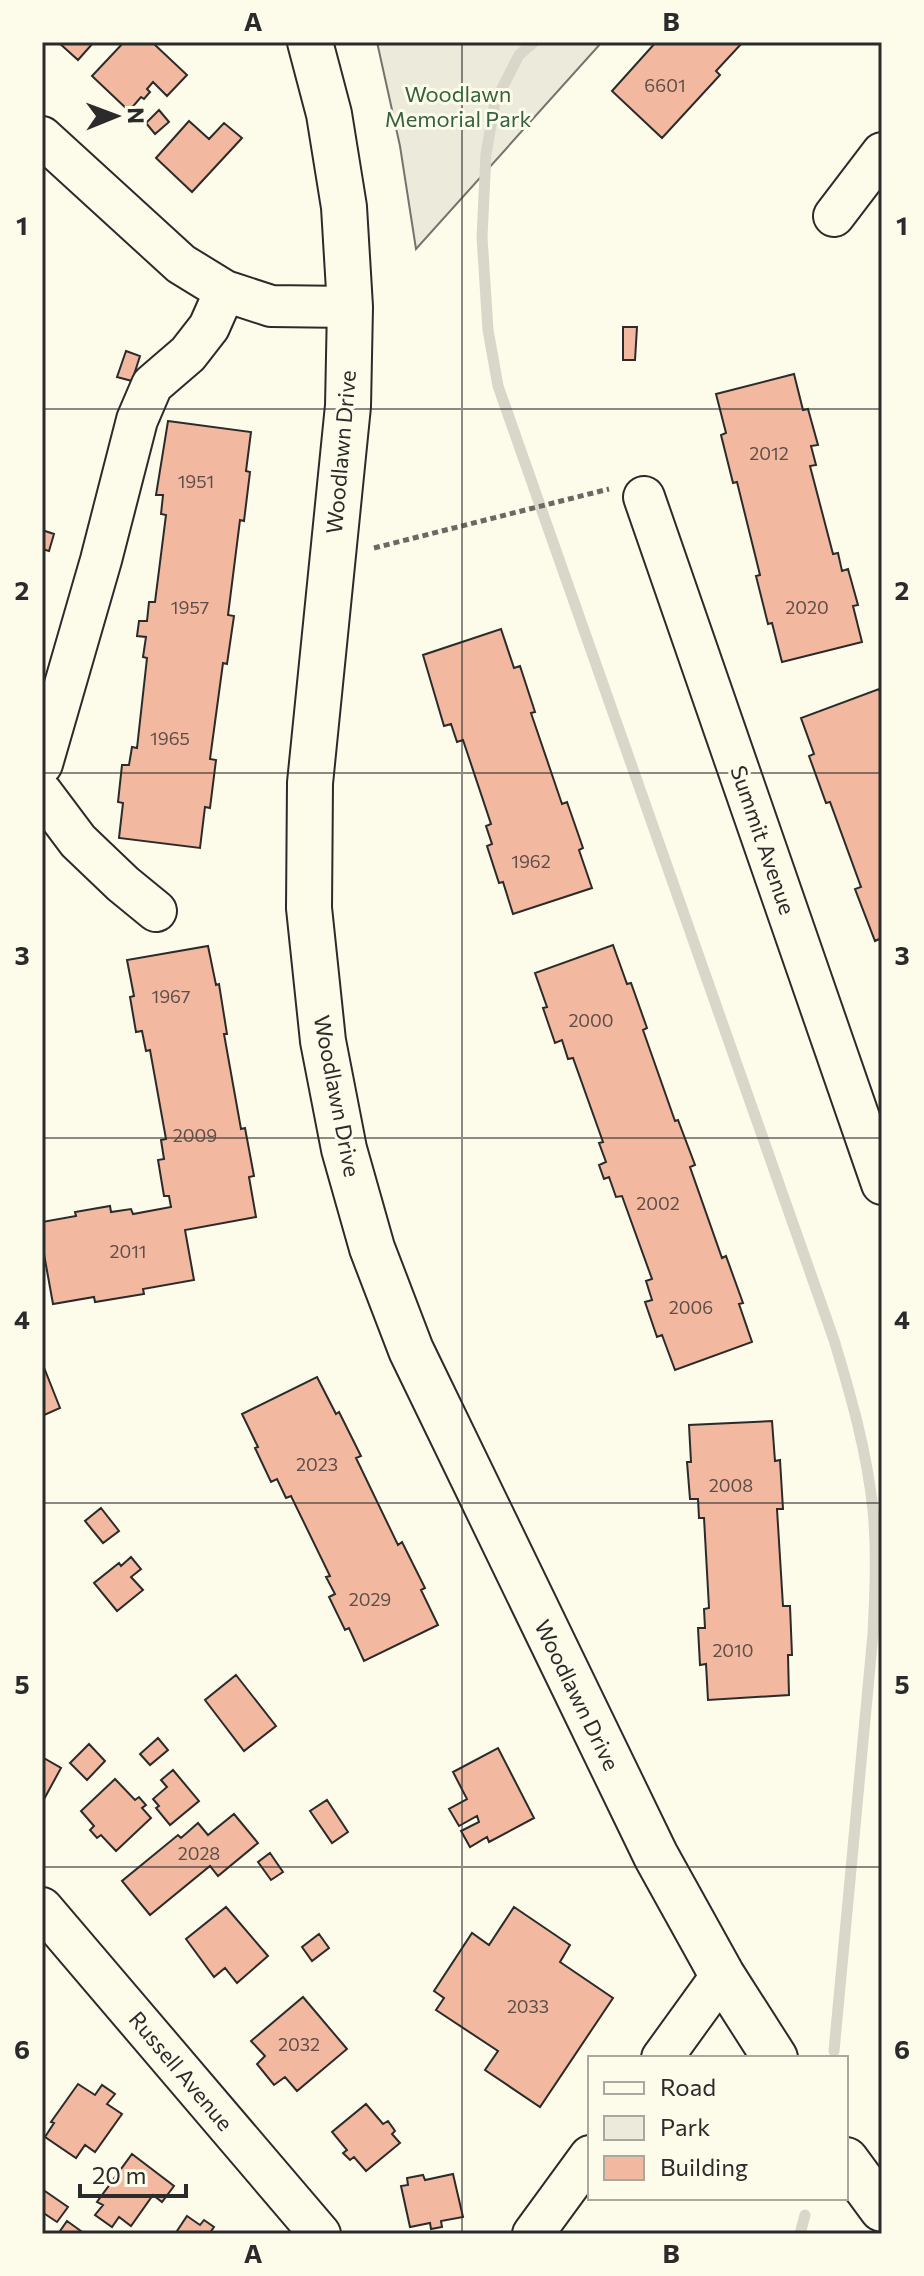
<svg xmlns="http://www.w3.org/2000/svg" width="924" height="2276" font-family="Commissioner,sans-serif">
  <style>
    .green { fill: #ecebdb; stroke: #74746e; stroke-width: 2 }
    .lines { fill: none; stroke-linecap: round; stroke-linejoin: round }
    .stream { stroke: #d8d7c9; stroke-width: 11 }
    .building { fill: #f2b8a0; stroke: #2b2b2b; stroke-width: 2 }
    .minor-casing { stroke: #2b2b2b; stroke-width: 44 }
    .major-casing { stroke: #2b2b2b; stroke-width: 48 }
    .path { stroke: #6a6964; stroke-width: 5; stroke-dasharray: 6 4; stroke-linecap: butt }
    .minor { stroke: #fdfbea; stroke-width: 40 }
    .major { stroke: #fdfbea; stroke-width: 44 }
    .grid { fill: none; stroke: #2b2b2b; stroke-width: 2; stroke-opacity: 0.55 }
    .labels { text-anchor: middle; stroke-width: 6; stroke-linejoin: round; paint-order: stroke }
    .number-label { font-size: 18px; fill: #5d4e48 }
    .park-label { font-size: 22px; fill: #34623c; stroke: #fdfbea }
    .street-label { font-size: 22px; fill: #2b2b2b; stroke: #fdfbea }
    .neatline { fill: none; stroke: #2b2b2b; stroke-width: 3 }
    .grid-label { font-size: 26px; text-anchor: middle; font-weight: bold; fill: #2b2b2b }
  </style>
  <rect width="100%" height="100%" fill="#fdfbea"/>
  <path class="green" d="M377,42H602L416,249L400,146Z"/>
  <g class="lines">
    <path class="stream" d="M534,42L519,55L495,102L486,154L482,237L488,330L498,386L834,1340C851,1396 867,1452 873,1510C877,1551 875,1593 873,1634L834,2051
      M800,2234L805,2215"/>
  </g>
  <path class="building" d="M58,42H94L78,60Z
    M124,42H156L154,44L187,75L167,96L153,82L147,89L150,92L144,99L141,97L129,111L92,76Z
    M656,42H743L716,71L720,75L662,138L612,91Z
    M159,110L169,122L155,134L146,123Z
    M189,121L209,139L224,123L242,138L192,192L156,158Z
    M623,327H637L635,360H623Z
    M126,351L140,356L132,381L117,377Z
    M794,374L803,410L808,409L818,445L811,446L816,465L810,466L833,554L838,553L842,571L848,569L858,605L853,606L862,642L782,662L772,623L768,624L756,576L760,575L737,482L733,483L721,435L726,433L716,394Z
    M168,421L251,432L246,471L250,472L244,521L240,520L228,615L234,616L227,664L223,663L210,759L216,760L210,808L205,807L200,848L119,838L123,803L118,802L122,765H129L132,747L137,748L147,658L143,657L146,637L137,636L139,621H147L149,602H155L166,515L161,514L163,495H156Z
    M42,530L54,534L49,551L42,549Z
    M501,629L514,668L520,666L535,712L531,713L562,804L567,802L583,848L579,850L592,888L513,914L503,882L499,883L487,846L492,844L486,826L491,824L463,740L457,742L451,724L444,726L423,655Z
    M879,689L882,699V946L879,939L875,941L855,889L861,887L830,802L826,803L809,756L814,754L801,718Z
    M613,945L627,984L631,983L647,1028L643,1030L675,1121L678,1120L695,1165L690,1167L722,1258L726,1256L743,1303L739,1304L752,1342L675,1370L662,1335L657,1337L645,1302L652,1300L646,1281L652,1279L622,1196L616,1197L609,1177L604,1179L599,1165L606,1162L599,1143L603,1142L573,1058L568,1059L562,1040L555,1043L543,1008L547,1007L535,973Z
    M208,946L216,985L219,984L227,1034H224L241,1129L245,1128L254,1176L249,1177L256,1217L185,1230L194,1280L143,1289L144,1294L95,1302L94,1297L53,1304L42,1243V1222L76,1216L75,1212L110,1206L111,1212L131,1209L133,1214L171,1207L169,1196H164L158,1160L164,1159L161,1140L166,1139L150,1050L146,1051L142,1031L136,1032L130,997L134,996L127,960Z
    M43,1365L60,1408L42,1416V1366Z
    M317,1377L336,1414L339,1412L361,1456L356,1458L398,1545L402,1542L425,1588L421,1590L438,1625L364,1661L349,1628L345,1630L329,1597L335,1594L326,1577L330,1576L291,1496L286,1498L277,1479L271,1482L255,1448L258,1447L242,1414Z
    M772,1421L775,1461L780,1460L783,1509H777L783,1606H790L792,1655H788L789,1695L708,1700L706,1664L700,1665L698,1628H705L704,1609L709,1608L704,1518H699L698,1499H690L687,1462H691L689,1425Z
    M101,1508L119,1531L103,1543L85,1521Z
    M131,1557L141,1569L131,1577L143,1590L117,1611L94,1583L119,1563L121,1566Z
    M236,1675L276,1726L244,1751L205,1700Z
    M158,1738L168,1750L150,1765L140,1754Z
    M89,1744L105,1761L87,1780L70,1763Z
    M498,1748L534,1818L489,1842L487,1837L470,1847L461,1831L479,1822L477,1816L459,1826L449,1809L467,1799L453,1772Z
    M42,1757L61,1768L43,1801L42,1800Z
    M173,1770L199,1801L170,1825L156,1808L159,1806L153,1799L167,1787L161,1780Z
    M115,1779L135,1800L139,1797L146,1805L142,1808L151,1818L116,1851L101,1835L97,1838L90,1830L94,1826L81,1811Z
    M327,1800L348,1832L332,1843L310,1811Z
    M234,1814L258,1843L218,1876L210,1866L150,1915L122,1881L178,1835L181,1838L198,1823L208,1835Z
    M270,1853L283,1872L271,1880L258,1862Z
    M226,1907L268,1956L237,1983L225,1968L214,1977L186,1939Z
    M514,1907L570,1945L560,1962L613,1998L540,2107L485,2070L498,2051L436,2010L444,1998L434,1991L472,1933L489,1945Z
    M319,1934L329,1948L312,1961L302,1947Z
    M303,1997L347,2049L297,2091L285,2077L274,2085L257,2064L265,2056L251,2041Z
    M78,2084L95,2095L102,2085L115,2094L107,2104L122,2114L95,2152L85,2145L76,2158L45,2137L54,2123L51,2122Z
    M366,2104L383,2124L388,2121L395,2131L392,2134L400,2143L366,2171L354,2157L350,2160L343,2153L347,2150L332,2132Z
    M132,2154L174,2186L162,2202L153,2195L131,2226L119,2217L112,2227L95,2215L103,2205L97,2202Z
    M453,2174L463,2217L441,2221L442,2227L431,2229L430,2223L410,2227L401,2186L408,2185L407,2178L423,2175L425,2180Z
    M42,2189L68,2207L57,2222L42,2212Z
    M187,2216L200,2225L204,2220L214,2227L209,2234H175Z
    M67,2221L85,2234H58Z"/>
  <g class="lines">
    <defs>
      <path id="minor" d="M42,137L181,264L225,291L271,306L350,307
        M834,216L882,153
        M644,497L882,1184
        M42,764L101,560L137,420L152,385L188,354L209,327L225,291
        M42,793L78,841L123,884L156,911
        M42,1908L320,2234
        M662,2058L722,1975
        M533,2234L590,2156"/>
      <path id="major" d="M310,42L329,114L344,207L350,307L348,406L310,783L309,908L323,1041L344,1149L372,1248L411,1350L656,1856L722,1975L775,2058
        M846,2160L882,2209"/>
    </defs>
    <use href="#minor" class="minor-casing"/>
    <use href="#major" class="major-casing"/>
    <path class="path" d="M374,548L609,489"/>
    <use href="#minor" class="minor"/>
    <use href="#major" class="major"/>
  </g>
  <path class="grid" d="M462,42V2234M42,409H882M42,773H882M42,1138H882M42,1503H882M42,1867H882"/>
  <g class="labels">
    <g class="number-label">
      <text x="665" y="92">6601</text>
      <text x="769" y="460">2012</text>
      <text x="196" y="488">1951</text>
      <text x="190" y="614">1957</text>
      <text x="807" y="614">2020</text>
      <text x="170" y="745">1965</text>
      <text x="531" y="868">1962</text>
      <text x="171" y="1003">1967</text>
      <text x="591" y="1027">2000</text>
      <text x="195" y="1142">2009</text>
      <text x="658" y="1210">2002</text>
      <text x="128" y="1258">2011</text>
      <text x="691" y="1314">2006</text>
      <text x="317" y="1471">2023</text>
      <text x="731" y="1492">2008</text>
      <text x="370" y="1606">2029</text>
      <text x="733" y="1657">2010</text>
      <text x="199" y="1860">2028</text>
      <text x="528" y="2013">2033</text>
      <text x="299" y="2051">2032</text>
    </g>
    <g class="park-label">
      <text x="458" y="102">Woodlawn<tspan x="458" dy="25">Memorial Park</tspan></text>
    </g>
    <g class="street-label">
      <text transform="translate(341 452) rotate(-85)" y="8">Woodlawn Drive</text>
      <text transform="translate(763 840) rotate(71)" y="8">Summit Avenue</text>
      <text transform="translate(337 1096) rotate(79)" y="8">Woodlawn Drive</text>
      <text transform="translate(577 1695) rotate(64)" y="8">Woodlawn Drive</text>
      <text transform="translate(181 2071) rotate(50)" y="8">Russell Avenue</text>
    </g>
  </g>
  <rect width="924" height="2276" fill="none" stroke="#fdfbea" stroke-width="88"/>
  <rect x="588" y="2056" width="260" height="144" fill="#fdfbea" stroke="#a9a89e" stroke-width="2"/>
  <rect x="604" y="2082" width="40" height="12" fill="#fdfbea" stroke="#a9a89e" stroke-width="2"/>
  <text x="660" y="2096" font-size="24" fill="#2b2b2b">Road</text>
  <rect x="604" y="2116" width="40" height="24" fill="#ecebdb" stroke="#a9a89e" stroke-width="2"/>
  <text x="660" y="2136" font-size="24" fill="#2b2b2b">Park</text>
  <rect x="604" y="2156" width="40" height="24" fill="#f2b8a0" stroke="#a9a89e" stroke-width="2"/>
  <text x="660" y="2176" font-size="24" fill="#2b2b2b">Building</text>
  <g transform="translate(116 116) rotate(89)" stroke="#fdfbea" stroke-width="6" paint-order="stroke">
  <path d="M0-6L14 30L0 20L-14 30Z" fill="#2b2b2b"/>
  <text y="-12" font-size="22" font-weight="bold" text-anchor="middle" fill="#2b2b2b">N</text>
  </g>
  <path d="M80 2184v12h106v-12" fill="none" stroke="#2b2b2b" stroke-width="4"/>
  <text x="92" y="2184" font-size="24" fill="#2b2b2b" stroke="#fdfbea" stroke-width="6" paint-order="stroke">20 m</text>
  <rect x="44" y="44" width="836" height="2188" class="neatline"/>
  <g class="grid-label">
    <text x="253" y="31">A</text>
    <text x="671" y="31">B</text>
    <text x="22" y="235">1</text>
    <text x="902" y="235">1</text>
    <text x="22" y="600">2</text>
    <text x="902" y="600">2</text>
    <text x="22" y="965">3</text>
    <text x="902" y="965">3</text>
    <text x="22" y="1329">4</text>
    <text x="902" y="1329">4</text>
    <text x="22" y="1694">5</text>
    <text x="902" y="1694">5</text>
    <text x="22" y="2059">6</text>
    <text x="902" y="2059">6</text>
    <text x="253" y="2263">A</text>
    <text x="671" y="2263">B</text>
  </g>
</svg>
